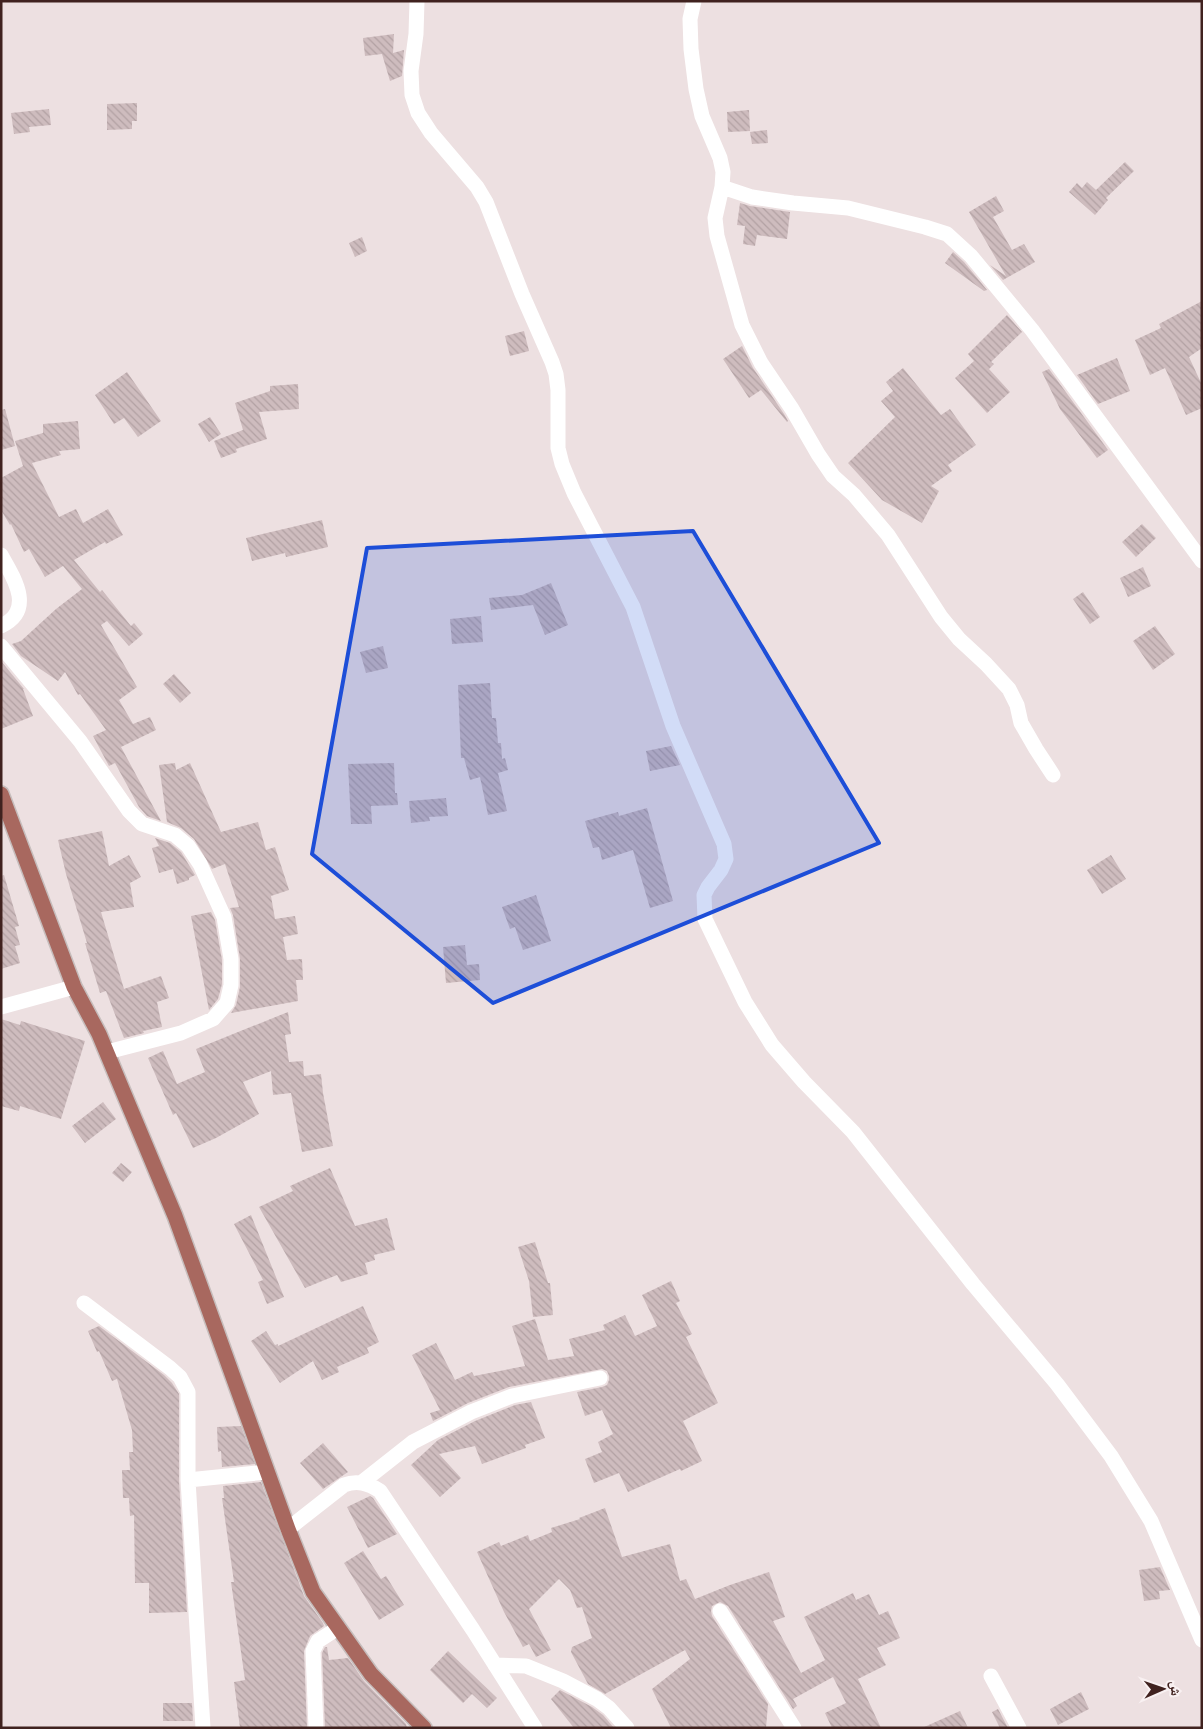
<svg xmlns="http://www.w3.org/2000/svg" width="1203" height="1729" font-family="Mulish,'Noto Naskh Arabic',sans-serif">
  <style>
    .building { fill: url(#building-back-hatch) }
    .lines { fill: none; stroke-linecap: round; stroke-linejoin: round }
    .major-casing { stroke: #c6bdbc; stroke-width: 18 }
    .minor { stroke: #fff; stroke-width: 15 }
    .major { stroke: #a8685f; stroke-width: 15 }
    .marked { fill: #1d4ed8; fill-opacity: 0.2; stroke: #1d4ed8; stroke-width: 4; stroke-linejoin: round }
  </style>
  <defs>
    <pattern id="building-back-hatch" width="6" height="6" patternUnits="userSpaceOnUse" patternTransform="scale(1.25)"><rect width="6" height="6" fill="#cebcbe"/><path d="M-1 5l2 2M0 0l6 6M5-1l2 2" fill="none" stroke="#b2a1a3"/></pattern>
  </defs>
  <rect width="100%" height="100%" fill="#ede0e1"/>
  <path class="building" d="M394,34L393,53L404,50L402,76L390,81L382,54L365,56L363,38Z
    M137,103V121H132V129L107,130V104Z
    M49,109L51,125L29,127L30,132L14,134L11,113Z
    M749,110L750,131L728,132L727,112Z
    M767,130L768,143L752,144L750,132Z
    M1125,162L1134,171L1106,198L1108,200L1095,215L1069,192L1077,183L1082,188L1087,182L1096,190Z
    M996,196L1004,211L993,217L1012,250L1024,244L1035,262L1003,280L990,265L1006,276L969,212Z
    M740,203L750,206L790,212L787,239L757,235L755,246L743,244L745,226L737,225Z
    M362,237L367,251L355,257L349,243Z
    M953,252L964,262L987,290L984,291L945,263Z
    M1202,301V348L1189,357L1202,385V408L1186,415L1165,368L1150,375L1135,340L1161,328L1159,324Z
    M1007,315L1022,332L991,362L994,364L989,369L1010,392L987,413L955,378L974,361L968,354Z
    M524,331L529,351L510,356L505,336Z
    M742,346L753,368L784,414L788,421L787,422L761,390L749,398L723,359Z
    M1117,358L1130,391L1098,404L1077,375Z
    M903,368L941,415L950,409L976,445L948,465L952,471L931,486L939,491L922,523L882,500L848,463L895,417L881,401L893,391L886,382Z
    M1049,369L1108,450L1097,458L1060,409L1042,372Z
    M127,372L161,421L138,437L124,418L114,424L95,395Z
    M298,384L299,409L259,412L267,439L236,449L237,452L221,458L214,441L243,430L235,403L270,391V386Z
    M5,409L15,446L1,450V410Z
    M210,417L221,434L209,442L198,424Z
    M78,421L80,449L59,451L61,455L32,463L59,517L76,509L83,523L108,509L123,535L106,544L105,542L74,560L100,592L102,590L131,626L134,623L143,634L129,646L107,621L101,625L137,687L119,700L133,724L150,717L156,730L121,747L161,821L147,816L139,807L115,763L109,766L93,736L106,730L80,694L78,695L65,672L58,681L21,656L12,644L21,641L56,609L82,589L63,566L45,577L29,549L24,552L11,524L10,525L1,510V478L23,466L15,441L43,433V424Z
    M322,520L328,547L286,557L285,553L252,561L246,538Z
    M1142,524L1156,538L1136,557L1122,542Z
    M1143,567L1151,586L1128,597L1120,578Z
    M551,583L568,625L545,635L533,605L491,610L489,598L522,595Z
    M1083,592L1100,617L1090,624L1073,599Z
    M481,616L483,642L452,644L450,619Z
    M1155,626L1175,654L1153,670L1133,641Z
    M383,646L388,668L366,673L360,652Z
    M1,661L24,689H23L33,716L1,729Z
    M174,674L191,693L180,703L163,684Z
    M490,683L492,718H496L498,743H501L502,759L505,758L508,770L498,773L507,811L488,815L480,777L470,780L464,758H461L458,685Z
    M671,746L680,765L650,771L646,751Z
    M175,763L176,770L190,763L221,832L258,822L266,850L275,847L289,890L271,896L275,919L295,916L298,934L283,937L287,960L302,959L303,980H296L298,1001L231,1013L236,1005L240,987V959L233,915L230,908L239,907L225,864L212,869L194,839L181,828L167,822L159,765Z
    M394,763L395,793H397L398,805L371,806L372,824H351L348,764Z
    M446,798L448,816L429,817L430,821L411,823L409,801Z
    M647,808L673,901L650,908L633,850L602,860L599,847L593,848L585,821L618,812L619,816Z
    M102,831L109,866L129,855L141,877L130,883L134,907L101,912L124,989L161,976L169,998L157,1002L162,1027L143,1031L144,1033L124,1038L106,991L100,993L85,943H87L66,874L58,840Z
    M155,838L170,843L181,852L195,875L189,878V880L177,884L173,869L159,873L152,848L159,846Z
    M1111,855L1126,879L1102,894L1087,870Z
    M4,875L19,926L15,927L20,945L15,946L20,963L1,969V876Z
    M536,895L551,941L523,950L515,927L510,929L502,907Z
    M211,912L215,920L222,960V984L218,999L209,1010L191,916Z
    M465,945L467,965L479,964L480,980L446,983L443,947Z
    M288,1012L291,1034L285,1035L289,1062L303,1061L304,1076L321,1074L323,1093L333,1146L302,1152L291,1093L273,1095L271,1071L243,1082L259,1114L216,1138L193,1148L176,1113L173,1115L148,1058L163,1051L177,1084L205,1072L196,1049Z
    M1,1019L20,1025L21,1021L85,1041L61,1119L20,1106L19,1111L1,1106Z
    M103,1102L116,1119L85,1143L72,1126Z
    M121,1163L132,1172L123,1182L112,1173Z
    M330,1168L355,1226L387,1218L395,1250L374,1255L375,1260L365,1263L368,1274L341,1282L337,1275L305,1288L259,1207L293,1191L290,1186Z
    M251,1215L284,1297L267,1304L258,1282L263,1280L234,1224Z
    M535,1242L548,1283H550L553,1315L533,1317L529,1281L518,1247Z
    M671,1281L680,1301L676,1303L692,1334L686,1337L718,1403L683,1421L702,1461L681,1471L680,1469L628,1492L619,1473L594,1483L585,1459L602,1452L598,1442L613,1434L602,1410L585,1416L577,1392L602,1387L607,1385L609,1380V1376L607,1371L602,1369L509,1387L468,1403L433,1421L430,1413L440,1410L412,1355L436,1343L455,1380L472,1372L474,1376L525,1366L512,1326L535,1319L548,1360L574,1356L569,1339L605,1330L603,1325L625,1315L635,1336L657,1326L642,1295Z
    M363,1306L379,1342L367,1348L369,1353L337,1367L339,1372L322,1380L313,1361L280,1383L251,1341L266,1331L275,1345L278,1344V1346Z
    M99,1326L164,1375L172,1383L179,1394V1481L187,1612L149,1613V1583H135L134,1515L130,1516L129,1498H123L122,1470H130L129,1452H133L132,1430L117,1379L112,1381L99,1351L97,1352L88,1331Z
    M531,1402L545,1438L525,1445L526,1448L482,1464L475,1446L439,1454L461,1478L440,1497L411,1465L438,1440L475,1421L515,1405Z
    M241,1426L255,1464L222,1467L221,1451L218,1452L217,1427Z
    M323,1443L348,1472L323,1489L300,1463Z
    M261,1482L304,1596L323,1623L324,1626L310,1636L304,1651L307,1728H240L234,1682L245,1680L231,1582H234L222,1498H224L223,1486Z
    M370,1496L373,1498L397,1534L368,1548L347,1507Z
    M605,1508L622,1557L670,1544L680,1581L686,1579L695,1599L730,1585L769,1572L785,1617L773,1621L801,1673L825,1660L804,1617L853,1593L856,1600L869,1594L879,1615L888,1611L900,1638L877,1648L886,1665L858,1679L881,1728H832L825,1713L846,1703L833,1677L793,1699L797,1706L793,1709L728,1606L720,1602L712,1606L711,1611L712,1616L768,1704L766,1728H671L652,1689L690,1659L685,1650L605,1694L588,1684L571,1652L572,1647L592,1638L582,1607L577,1608L570,1590L559,1579L529,1609L551,1650L536,1657L529,1644L523,1647L504,1612L477,1552L499,1542L501,1546L528,1535L530,1541L552,1532L551,1528L580,1519L579,1518Z
    M363,1551L381,1579L386,1576L404,1605L379,1620L344,1563Z
    M1160,1567L1170,1590L1159,1591L1160,1599L1144,1601L1139,1570Z
    M325,1647H327L329,1660L348,1658L364,1681L406,1724L407,1728H325L322,1653Z
    M448,1651L497,1698L487,1708L472,1694L463,1703L430,1670Z
    M560,1690L592,1707L603,1715L614,1728H574L551,1699Z
    M1081,1692L1089,1709L1058,1725L1050,1709Z
    M163,1703H192L193,1721H163Z
    M998,1709L1008,1728H1000L992,1712Z
    M960,1711L968,1728H922Z"/>
  <g class="lines">
    <defs>
      <path id="major" d="M1,794L74,987L99,1034L175,1216L288,1529L313,1592L371,1674L424,1728"/>
    </defs>
    <use href="#major" class="major-casing"/>
    <path class="minor" d="M417,1L416,34L411,71L412,95L418,113L431,133L477,187L486,202L522,294L552,362L556,374L558,390V448L562,464L574,493L633,607L673,726L724,844L726,859L721,870L708,887L704,895L705,919L745,1002L772,1045L804,1082L853,1132L973,1284L1057,1384L1111,1456L1151,1521L1202,1640
      M694,1L690,19L691,49L696,89L702,116L720,158L723,172L722,187L715,218L717,236L742,325L761,363L792,409L818,454L833,476L854,495L888,535L941,617L959,639L986,664L1009,689L1017,705L1021,723L1036,749L1053,775
      M722,187L752,197L793,203L848,208L925,227L947,234L971,256L1032,330L1202,561
      M1,555C14,578 35,610 1,626
      M1,646L80,741L129,811L142,824L175,835L188,846L200,864L224,917L231,959V985L227,1003L213,1019L181,1033L107,1052
      M1,1007L74,987
      M84,1303L170,1368L180,1377L188,1392V1480L203,1728
      M188,1480L267,1472
      M361,1483L413,1442L471,1412L512,1396L600,1378
      M288,1529L344,1485C357,1480 368,1483 380,1491L473,1630L535,1728
      M720,1611L794,1728
      M495,1665L526,1666L563,1681L597,1699L609,1708L627,1728
      M991,1676L1019,1728
      M316,1728L313,1651L318,1641L338,1628"/>
    <use href="#major" class="major"/>
  </g>
  <path class="marked" d="M693,531L879,843L493,1003L312,854L367,548Z"/>
  <rect width="1203" height="1729" fill="none" stroke="#40221f" stroke-width="5"/>
  <g transform="translate(1163 1689) rotate(88)" stroke="#f9f1f2" stroke-width="4" paint-order="stroke">
  <path d="M0-4L9 19L0 12L-9 19Z" fill="#40221f"/>
  <text y="-8" font-size="14" font-weight="bold" text-anchor="middle" fill="#40221f">ش</text>
  </g>
</svg>
